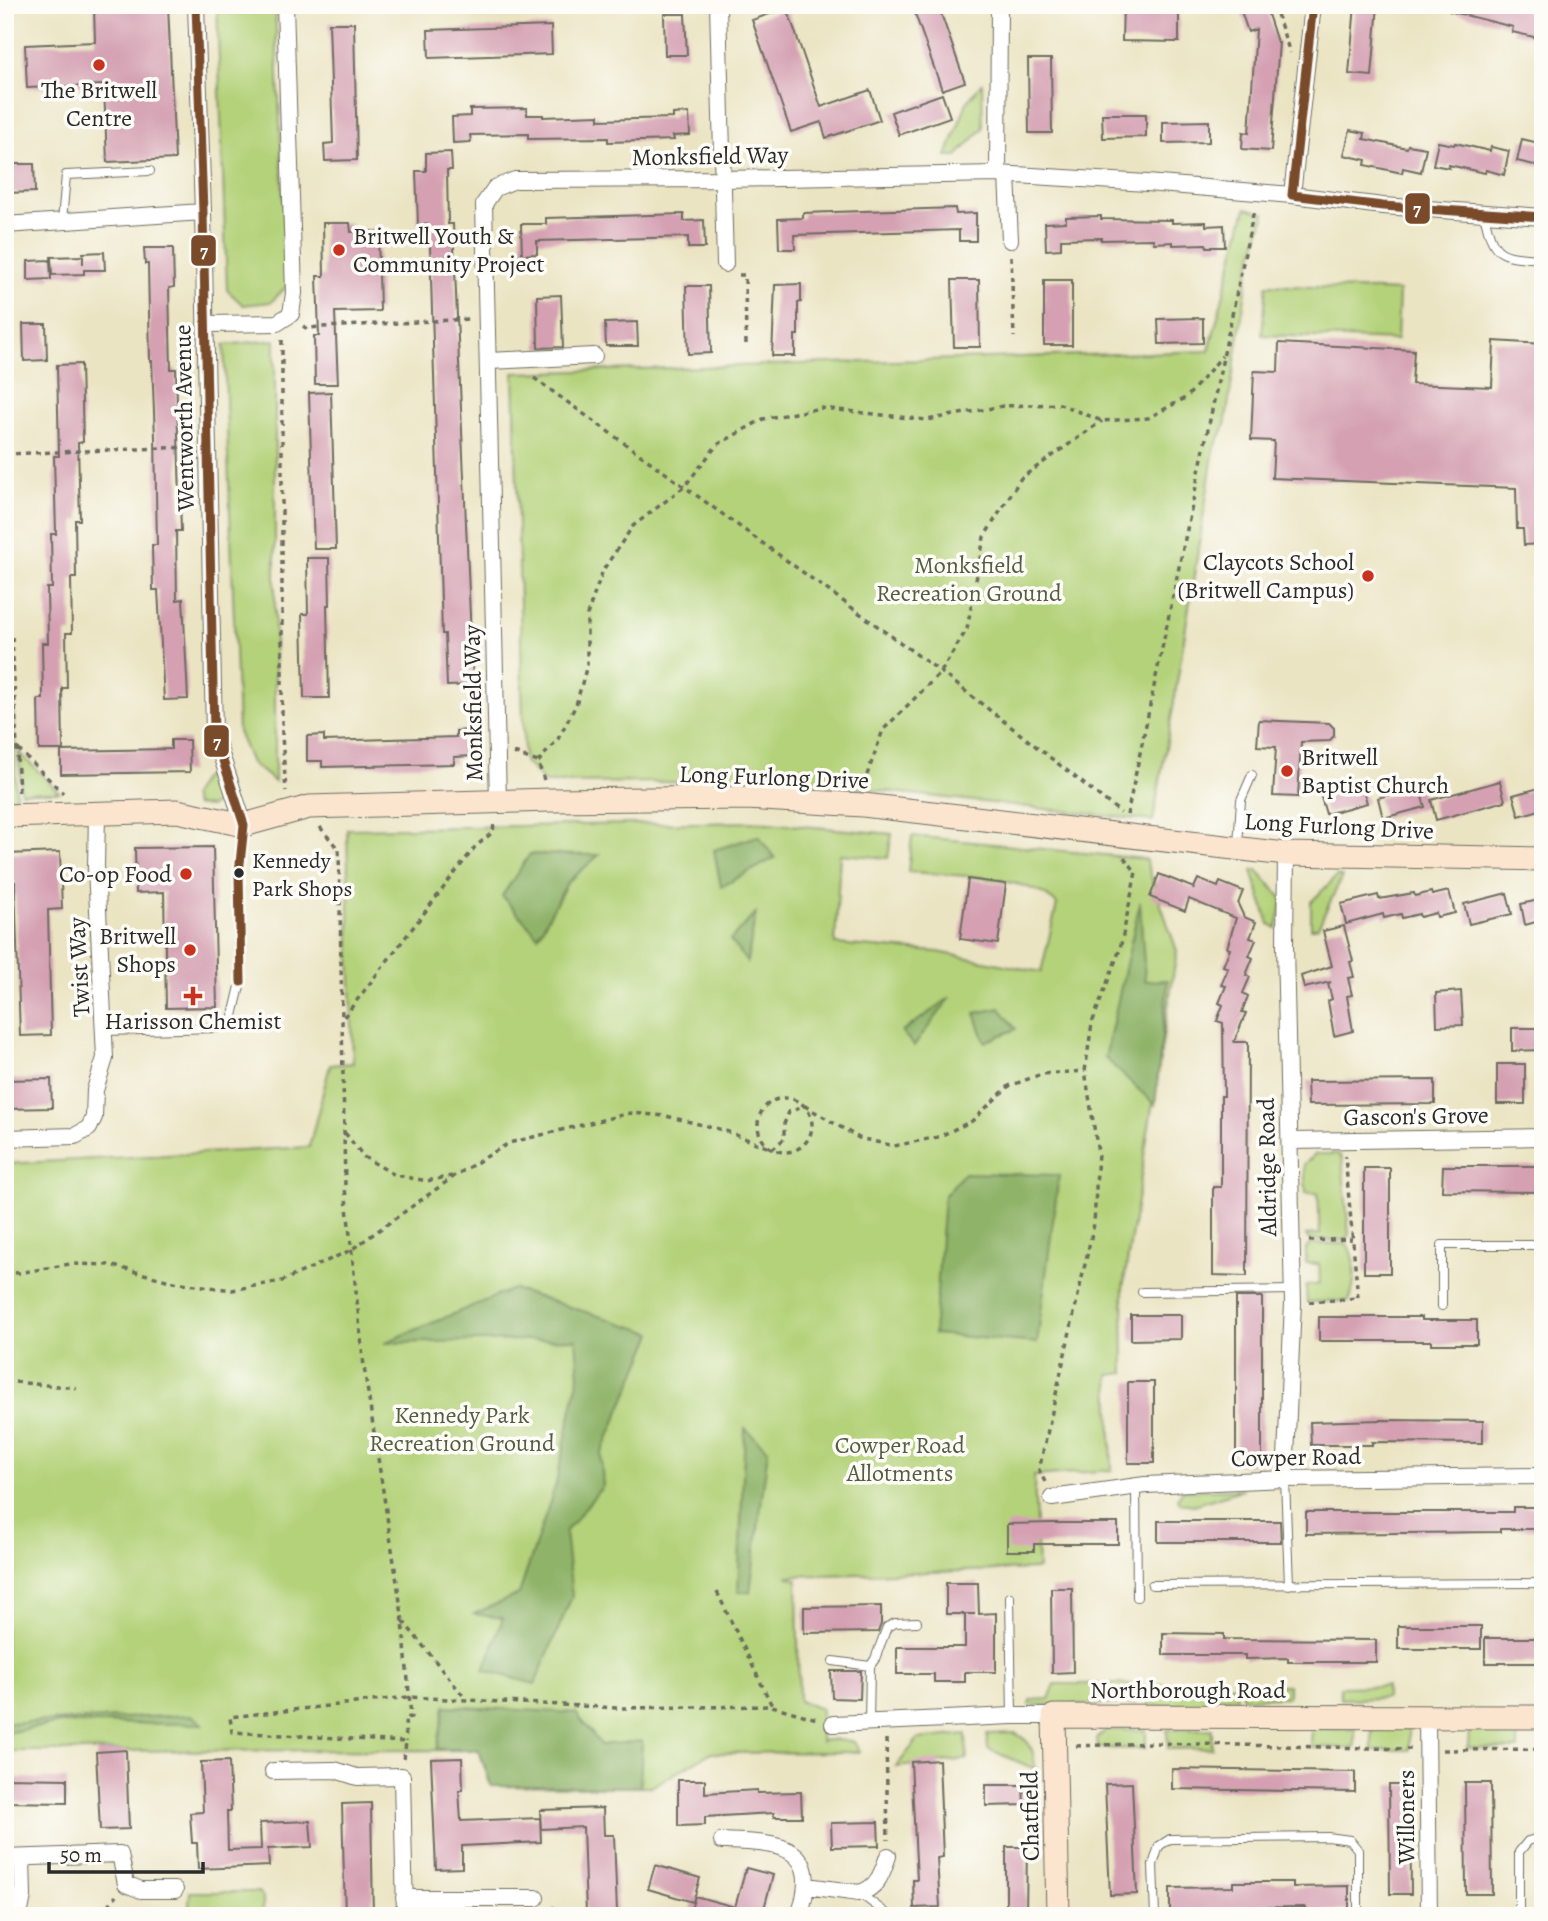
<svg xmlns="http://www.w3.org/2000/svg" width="1548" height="1921" font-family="Alegreya,serif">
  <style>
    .green { fill: #b4d279; stroke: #707e52; stroke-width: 2 }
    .forest { fill: #8fb469; stroke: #5d704a; stroke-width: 2 }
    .building { fill: #d4a0b2 }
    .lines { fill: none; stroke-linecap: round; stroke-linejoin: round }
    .lane-casing { stroke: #6e6c60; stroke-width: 10 }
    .street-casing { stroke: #6e6c60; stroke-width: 18 }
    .secondary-casing { stroke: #6e6c60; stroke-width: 25 }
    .path { stroke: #6e6c60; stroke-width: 3.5; stroke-dasharray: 5 5; stroke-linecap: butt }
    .lane { stroke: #fff; stroke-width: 8 }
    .street { stroke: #fff; stroke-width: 16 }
    .secondary { stroke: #fbe5cf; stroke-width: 23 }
    .bus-1-casing { stroke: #fdfcf7; stroke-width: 14 }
    .bus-1 { stroke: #7a4b2a; stroke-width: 9 }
    .poi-dot { fill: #c8321e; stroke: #fdfcf7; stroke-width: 2.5 }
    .bus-dot { fill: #2b2b2b; stroke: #fdfcf7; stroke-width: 2.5 }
    .labels { text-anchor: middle; stroke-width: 7; stroke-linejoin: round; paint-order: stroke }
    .bus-label { font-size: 22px; fill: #2b2b2b; stroke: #fdfcf7; text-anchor: start }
    .poi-label { font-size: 24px; fill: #2b2b2b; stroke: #fdfcf7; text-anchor: end }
    .street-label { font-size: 24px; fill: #2b2b2b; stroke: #fdfcf7 }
    .park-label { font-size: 24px; fill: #545d42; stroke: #fdfcf7 }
    .line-badge { stroke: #fdfcf7; stroke-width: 2.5 }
    .badge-label { font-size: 19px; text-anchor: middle; font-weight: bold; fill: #fff }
  </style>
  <rect width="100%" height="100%" fill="#fdfcf7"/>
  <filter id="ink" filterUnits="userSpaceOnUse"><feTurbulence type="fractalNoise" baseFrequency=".0143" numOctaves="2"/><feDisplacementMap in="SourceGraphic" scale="14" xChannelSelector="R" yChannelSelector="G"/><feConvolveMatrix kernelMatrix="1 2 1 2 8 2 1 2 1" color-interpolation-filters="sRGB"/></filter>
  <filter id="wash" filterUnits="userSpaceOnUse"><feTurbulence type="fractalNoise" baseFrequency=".00686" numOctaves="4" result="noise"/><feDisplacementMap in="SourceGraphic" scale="28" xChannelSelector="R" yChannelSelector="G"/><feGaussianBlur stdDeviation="1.57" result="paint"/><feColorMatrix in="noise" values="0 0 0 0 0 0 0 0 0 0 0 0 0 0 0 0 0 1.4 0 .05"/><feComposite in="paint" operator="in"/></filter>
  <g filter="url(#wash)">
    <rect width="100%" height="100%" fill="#ebe4c3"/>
    <path class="green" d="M217,5H275L287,286L271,302L243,305L227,290Z
      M982,83L983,128L957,156H947L967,102Z
      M1246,208L1265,213L1249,270L1225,426L1214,449L1174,702L1153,821L795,781L545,783L524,761L514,373L1209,351Z
      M1267,285L1399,291L1397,340L1262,335Z
      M275,340V782L251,763L238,732L224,345Z
      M12,662L16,798H5V663Z
      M19,752L59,792H21Z
      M219,768L225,782L224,798L210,807L195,805L192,796L202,779Z
      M757,822L892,834L888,858L840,854L835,944L938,952L1041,972L1057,904C1030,875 947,875 908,872L912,836L1145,859L1177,951L1123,1288L1124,1373L1109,1375L1112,1470L1034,1476L1038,1569L787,1576L797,1580L799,1701L821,1709V1743L822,1740L854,1741L860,1752L710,1753L651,1787L491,1786L479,1750L5,1751V1164L309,1147L330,1065L353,1063L347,829Z
      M1257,870L1283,899L1277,928L1269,924L1252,871Z
      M1337,876L1342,877L1318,927L1311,929V902Z
      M1315,1154H1339L1342,1159L1349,1235L1346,1240H1309L1306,1235L1320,1234L1318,1193H1306L1304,1165Z
      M1311,1244H1347C1357,1261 1356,1284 1349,1301L1307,1302L1306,1286L1320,1284L1319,1264L1306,1263V1249Z
      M1244,1489L1194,1505L1180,1503L1178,1498L1183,1490Z
      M1055,1684H1136L1135,1704L1029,1705L1030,1700L1049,1699Z
      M1148,1684L1236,1685L1237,1698H1227V1705L1148,1706Z
      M1242,1685H1288V1697L1242,1698Z
      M1386,1686V1698L1340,1699V1687Z
      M1312,1728L1355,1729V1748L1311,1747Z
      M1372,1728H1409V1750H1372Z
      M1212,1729V1748L1168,1749L1167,1730Z
      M1469,1729H1518V1749L1468,1748Z
      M1106,1730H1146V1749L1098,1748L1097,1738Z
      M1015,1733C1032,1742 1034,1751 1035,1769L988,1749L987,1734Z
      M966,1734L967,1759L896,1767L918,1739Z
      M190,1892H258L263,1898V1916H188Z"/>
    <path class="forest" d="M758,836L775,858L721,887L714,850Z
      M530,854L599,855L567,883L538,936L502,896Z
      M1140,902L1145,981L1168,980L1155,1105L1105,1058Z
      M756,913L747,962L730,940Z
      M951,997L914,1046L902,1032Z
      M1000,1008L1016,1029L985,1042L975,1013Z
      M964,1173L1059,1175L1037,1343L934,1334L944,1196Z
      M513,1289L653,1333L601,1455L603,1486L565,1532L572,1596L535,1684L484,1670L503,1618L474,1614L519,1594L556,1484L579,1376L576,1339L384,1343Z
      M745,1428L768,1450L750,1592H738Z
      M445,1706L576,1713L601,1745L642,1741L640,1787L491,1786L479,1750L437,1749Z
      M192,1715L203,1724L61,1723L5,1733V1723Z"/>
    <g id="blocks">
      <path class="building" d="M168,5L175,159L107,162L104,85L27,88L25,45L95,42L94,7Z
        M912,5H938L965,82L942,90Z
        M1123,5H1179V42L1122,41Z
        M1239,5H1265L1277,42H1279L1271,151L1242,149L1243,132L1249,133L1256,29L1248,32Z
        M1355,5H1378L1372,76L1349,74Z
        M1450,5H1516L1537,10L1536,16L1543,18V39L1512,32L1513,27L1449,11Z
        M787,8L821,107L870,90L880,120L826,138L821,122L791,132L752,20Z
        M664,14H685L687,55H665Z
        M329,23H354L357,160L325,161L324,144L333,143Z
        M551,26L552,54L429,58L428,30Z
        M1028,59H1051L1052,133H1029Z
        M942,94L950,117L899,135L891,112Z
        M527,108V115H543V117L599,115V120L673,118V114L689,113L690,135L673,136L674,140L608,142V138L528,139V134L470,135L471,142L453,143L452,117L470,116V109Z
        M1102,114H1146V137L1103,138Z
        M1209,121V142L1163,143V122Z
        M1350,130L1365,133L1364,139L1407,148L1408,145L1426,148L1421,172L1403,168L1402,173L1365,165L1366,160L1344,155Z
        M1522,139L1543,144V167L1517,161Z
        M1438,142L1454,145L1455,143L1490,151L1491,147L1509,151L1504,175L1486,170L1485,173L1449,165V168L1433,165Z
        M451,152L452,170H447L448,224H453L473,685L447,686L445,634H442L430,246L428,224L418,225L416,171H426V153Z
        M16,164H34L35,192L5,193V165Z
        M955,208L956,214L976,213V241H959V230L794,235L795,249H779L778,219L803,218V213Z
        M684,214V221L704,220L705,248H688V237L537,241V254L522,255L521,224H546V218Z
        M1101,216V219L1172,220V223L1206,222V226L1224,225L1225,247H1207L1206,244L1173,245V242L1154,243L1153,239L1101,240V238L1061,239V249L1046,250L1045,223L1066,222V217Z
        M323,223H350L351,232L378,231L380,311L335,312L338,384H315L314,336H319L317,276H324Z
        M144,248H173L174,287L169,288L171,369H176L181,531H176L177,600L183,599L188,699L164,700L158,590H153L152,545H157L155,438L152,361H150L148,264H145Z
        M104,252L105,270H84V274L52,275L51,257L83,256V264V253Z
        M50,260L51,279L28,280V261Z
        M952,280H979L980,347H954Z
        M1044,280H1072V345H1044Z
        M801,284V302L798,303V335H795V356H772L775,285Z
        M686,286H709L711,353L688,354Z
        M561,295L563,347L538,348L537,296Z
        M1203,318V343L1159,344L1158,319Z
        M637,322L638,346H606L605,323Z
        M23,324H46L47,360L24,361Z
        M1494,341L1543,344V544L1524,545L1523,529H1517L1516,488L1272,478L1274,441L1251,440L1254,371L1278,372L1279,343L1414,350L1412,384L1492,387Z
        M81,364L83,442L78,443L80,520H75L76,578H71L72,633H66L67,688H62L63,750H39L38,699H43L42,643H48L47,588H52L51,534H56L54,456H59L57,365Z
        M331,392L336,549H314L309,393Z
        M307,558H329L330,605H327L329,698H304L302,614H308Z
        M1259,720L1329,723L1334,728V736L1329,741L1301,742L1298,797L1273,796L1276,747L1257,746Z
        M473,730L474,756L454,757V764L322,767V761H307V736L324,735V741L456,737V731Z
        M171,740H189L190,772L61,774V751L171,749Z
        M1500,781L1505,801L1436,820L1431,800Z
        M1361,782L1367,803L1326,814L1320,794Z
        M1419,786L1425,807L1383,818L1378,798Z
        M1543,787V809L1519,816L1513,795Z
        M213,847L217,1007L166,1008L164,892L136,893L135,848Z
        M60,852L62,909L48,910L51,1035L20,1036L15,882H7L6,854Z
        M1159,874L1194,888L1193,890L1198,879L1218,887L1220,882L1243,891L1238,904L1244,917L1256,922L1250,938L1256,940L1249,956L1253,958L1246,975L1250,977L1243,993L1248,996L1242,1012L1246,1013L1234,1042H1248L1247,1276L1213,1275V1187H1221V1096H1224L1223,1023L1217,1021L1223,1005L1219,1003L1226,986L1221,985L1228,968L1223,966L1230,949L1227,948L1236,918L1189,899L1185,911L1150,897Z
        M968,879L1006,884L998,944L960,939Z
        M1449,891L1455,913L1437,917L1436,913L1420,917L1419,914L1402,918L1401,914L1384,918L1383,914L1346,924L1341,904L1378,895L1379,899L1414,893L1415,896L1431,892L1432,895Z
        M1507,893L1512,914L1469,924L1464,904Z
        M1543,899V920L1525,925L1521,904Z
        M1344,926L1353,961L1350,962L1354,977L1348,978L1352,995L1347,996L1353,1031L1334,1036L1328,1001L1332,999L1328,984L1331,982L1304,988L1301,976L1332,966L1323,931Z
        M1461,991L1463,1025L1437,1026L1436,993Z
        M1512,1028H1543V1050L1512,1051Z
        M1497,1064H1525V1104H1497Z
        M51,1079L52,1108L5,1109V1080Z
        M1435,1080V1104L1308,1105L1307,1081Z
        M1443,1166H1543V1192L1442,1191Z
        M1364,1168H1390V1273H1364Z
        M1236,1297H1262V1464H1236Z
        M1131,1315H1181V1339L1131,1340Z
        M1319,1317H1422V1320H1477V1344H1431V1341H1319Z
        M1128,1382H1154V1463H1128Z
        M1382,1420L1483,1421V1443L1372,1442V1445H1311L1310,1422Z
        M1513,1507H1543V1529H1500V1532L1306,1534V1512H1513Z
        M1158,1521H1280L1281,1542H1158Z
        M1052,1523H1118V1544H1034V1551H1007V1524Z
        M946,1583H978L979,1614L996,1613V1672H965V1682H934V1674H897V1647H965V1614H975H946Z
        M1051,1588H1072L1073,1672L1052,1673Z
        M881,1606V1624L878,1632L804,1633V1607Z
        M1398,1626H1481V1649H1398Z
        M1163,1633L1224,1634V1639L1376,1640V1662H1288V1658L1245,1659V1655H1163Z
        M1485,1638H1543V1663H1485Z
        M831,1671H861L860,1699L832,1698Z
        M126,1750L129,1829L100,1830L96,1752Z
        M462,1758L463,1790H459L461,1821L540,1818L541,1842L462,1846V1868L436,1869L431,1759Z
        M939,1760L943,1857L937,1858L940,1907L914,1908L913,1880H917L911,1762Z
        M229,1761L231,1811H227L228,1850L261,1849L260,1823L310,1821L312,1847L268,1849L269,1866L198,1869L197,1843H192L190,1813L203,1812L201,1762Z
        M1172,1769L1355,1772V1792L1172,1789Z
        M5,1778L67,1779V1803L5,1802Z
        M678,1780H705V1793L757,1790V1793L801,1792L802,1817H774V1813L705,1817V1825L678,1826Z
        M1132,1783L1137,1894L1110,1895L1105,1784Z
        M1465,1783H1491L1492,1894H1466Z
        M986,1785H1023L1024,1805L986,1806Z
        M1389,1785H1410L1411,1894H1390Z
        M371,1803L373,1916H345L342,1804Z
        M603,1808L604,1835H614L617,1912L586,1913L583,1827L541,1829L540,1810Z
        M878,1822L879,1846L832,1847L831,1823Z
        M1006,1847H1027L1026,1916H1006Z
        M655,1865L700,1878L693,1902L648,1889Z
        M746,1868L773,1875L762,1916H702L690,1913L695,1896L735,1907Z
        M1233,1882H1293V1887L1349,1886V1911H1305V1907L1220,1908V1912L1170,1913V1888L1233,1887Z"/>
    </g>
  </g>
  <g filter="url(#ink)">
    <use href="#blocks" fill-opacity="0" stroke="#6e6c60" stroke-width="2"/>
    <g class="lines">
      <defs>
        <path id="lane" d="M1484,213C1493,258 1500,256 1543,259
          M62,221L66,175L150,171
          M1238,845L1241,800L1252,775
          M105,1031L217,1028L232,1020L241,982L239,873L244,828
          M1142,1292L1293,1290
          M1442,1306V1245H1543
          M1285,1479L1289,1585
          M1136,1486L1137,1597
          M1152,1585L1543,1583
          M1010,1597L1012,1716
          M833,1661L870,1666
          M869,1723L870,1666L875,1659L887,1627L895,1623L917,1622
          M859,1893L890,1916
          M1155,1916L1153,1865L1159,1846L1170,1839L1328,1837L1350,1840L1358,1850V1916
          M1519,1916V1852L1528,1841L1543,1837"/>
        <path id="street" d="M196,5L203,212L214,733L244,825
          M718,5L725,264
          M998,174L999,5
          M1007,175L1010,240
          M1292,195L1313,5
          M5,225L203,212
          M205,324L277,323L291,314L294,293L285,5
          M489,361L594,356
          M498,802L484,204L495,188L515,180L724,179L998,174L1147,183L1292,195L1383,206L1543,217
          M5,1138L75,1136L89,1128L94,1117L95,1090L105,1058L96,867L97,813
          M1291,1141L1543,1137
          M1285,1479L1293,1303L1285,945L1286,854
          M1052,1498L1145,1485L1285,1479L1543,1476
          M1427,1718L1429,1916
          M833,1724L1012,1716H1054
          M273,1771L335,1770L357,1777L402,1776L405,1916
          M722,1841C778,1843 824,1843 799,1916
          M5,1858L120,1854L126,1884L141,1890H175
          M807,1886L859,1893C878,1888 882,1873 888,1856
          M404,1898H536
          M19,1916L23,1896L22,1858"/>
        <path id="secondary" d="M5,816L177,811L244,825L309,807L551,800L746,798L863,805L1286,854L1543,859
          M1058,1916L1054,1716L1543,1717"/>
      </defs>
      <use href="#lane" class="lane-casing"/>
      <use href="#street" class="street-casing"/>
      <use href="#secondary" class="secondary-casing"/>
      <path class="path" d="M1274,5L1290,53
        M1011,256L1014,337
        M739,275H745L746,345
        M303,326L306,328L469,319
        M282,340V736L286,791
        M534,378L941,672L1121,813
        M5,454L191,447
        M5,634H12L19,796
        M18,749L63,793
        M514,753L538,762L544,780
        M538,762L558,739L576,705L587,665V615L603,570L633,526L684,487L717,445L763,419L821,408L927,420L1003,406L1060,404L1102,421L1148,418L1187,397L1222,356
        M865,785L867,775L883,730L941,672L967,629L984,537L1021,478L1102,421
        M1127,815L1254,210
        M320,827L339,850L345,1188L364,1367L403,1621L411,1717L405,1718L406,1742
        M344,1017L475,847L493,832L494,823
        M758 1125a27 27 0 1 1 54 0a27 27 0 1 1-54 0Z
        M345,1133L364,1157L395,1175L427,1181L452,1176
        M1309,1241L1352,1239
        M5,1272L19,1273L70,1264L110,1265L174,1282L232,1290L282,1281L351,1250L456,1175L509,1143L630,1113L666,1116L723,1130L772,1149L784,1139V1124L789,1112L805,1106L859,1138L894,1146L938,1137L972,1121L1009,1086L1042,1074L1085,1071
        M1309,1302L1358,1298L1345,1156
        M5,1381L77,1388
        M1045,1482L1039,1470L1094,1224L1098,1152L1085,1071L1092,1023L1120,949L1136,872L1123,856
        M717,1592L772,1706
        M403,1621L466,1699
        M886,1739L888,1840
        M1076,1746L1153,1743L1411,1749
        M1443,1750L1543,1749
        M404,1759L406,1742L232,1732L230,1717L408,1697L619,1708L772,1706L817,1719
        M552,1907L568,1916
        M109,1916V1905L116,1896"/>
      <use href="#lane" class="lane"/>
      <use href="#street" class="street"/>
      <use href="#secondary" class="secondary"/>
      <defs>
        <path id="bus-1" d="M196,5L203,212L214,733L244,825L239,873L241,982
          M1292,195L1383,206L1543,217
          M1292,195L1313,5"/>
      </defs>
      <use href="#bus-1" class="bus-1-casing"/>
      <use href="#bus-1" class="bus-1"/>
    </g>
  </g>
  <g class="poi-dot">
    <circle cx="99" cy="65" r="7"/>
    <circle cx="339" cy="250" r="7"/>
    <circle cx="1368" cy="576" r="7"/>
    <circle cx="1287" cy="771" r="7"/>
    <circle cx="186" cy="874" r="7"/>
    <circle cx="190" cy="950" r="7"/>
    <path d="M189.5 985.5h7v7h7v7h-7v7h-7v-7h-7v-7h7z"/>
  </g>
  <circle class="bus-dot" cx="239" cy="873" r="6"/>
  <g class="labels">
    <g class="bus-label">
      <text x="252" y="868">Kennedy<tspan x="252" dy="28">Park Shops</tspan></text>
    </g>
    <g class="poi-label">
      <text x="99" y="98" text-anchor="middle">The Britwell<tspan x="99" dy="28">Centre</tspan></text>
      <text x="353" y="244" text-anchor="start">Britwell Youth &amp;<tspan x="353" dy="28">Community Project</tspan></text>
      <text x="1354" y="570">Claycots School<tspan x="1354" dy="28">(Britwell Campus)</tspan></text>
      <text x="1301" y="765" text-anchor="start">Britwell<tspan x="1301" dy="28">Baptist Church</tspan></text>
      <text x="172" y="882">Co-op Food</text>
      <text x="176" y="944">Britwell<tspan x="176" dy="28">Shops</tspan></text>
      <text x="193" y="1029" text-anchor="middle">Harisson Chemist</text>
    </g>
    <g class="street-label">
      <text transform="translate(710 156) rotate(-1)" y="8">Monksfield Way</text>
      <text transform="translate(184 418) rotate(-91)" y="8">Wentworth Avenue</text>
      <text transform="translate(473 703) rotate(-91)" y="8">Monksfield Way</text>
      <text transform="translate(774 777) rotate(2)" y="8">Long Furlong Drive</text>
      <text transform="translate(1339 826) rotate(3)" y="8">Long Furlong Drive</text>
      <text transform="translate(79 967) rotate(-93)" y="8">Twist Way</text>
      <text transform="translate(1416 1116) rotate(-1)" y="8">Gascon's Grove</text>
      <text transform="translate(1267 1167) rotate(-91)" y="8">Aldridge Road</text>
      <text transform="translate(1296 1457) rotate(-1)" y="8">Cowper Road</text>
      <text x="1188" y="1698">Northborough Road</text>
      <text transform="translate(1030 1816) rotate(-91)" y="8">Chatfield</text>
      <text transform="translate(1406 1817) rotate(-90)" y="8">Willoners</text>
    </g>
    <g class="park-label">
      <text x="969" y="573">Monksfield<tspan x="969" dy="28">Recreation Ground</tspan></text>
      <text x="462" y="1423">Kennedy Park<tspan x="462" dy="28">Recreation Ground</tspan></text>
      <text x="900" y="1453">Cowper Road<tspan x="900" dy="28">Allotments</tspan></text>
    </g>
  </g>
  <g class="line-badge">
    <rect x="1404" y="192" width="27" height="33" rx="7" fill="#7a4b2a"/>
    <rect x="190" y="234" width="27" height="33" rx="7" fill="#7a4b2a"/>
    <rect x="203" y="724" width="27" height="34" rx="7" fill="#7a4b2a"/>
  </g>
  <g class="badge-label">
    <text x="1417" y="215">7</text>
    <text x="204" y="257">7</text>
    <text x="217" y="748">7</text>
  </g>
  <rect width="1548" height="1921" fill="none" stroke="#fdfcf7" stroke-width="28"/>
  <path d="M49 1862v10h154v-10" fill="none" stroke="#2b2b2b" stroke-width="3.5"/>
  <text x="60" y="1862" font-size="21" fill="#2b2b2b" stroke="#fdfcf7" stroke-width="5" paint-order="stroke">50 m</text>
</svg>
